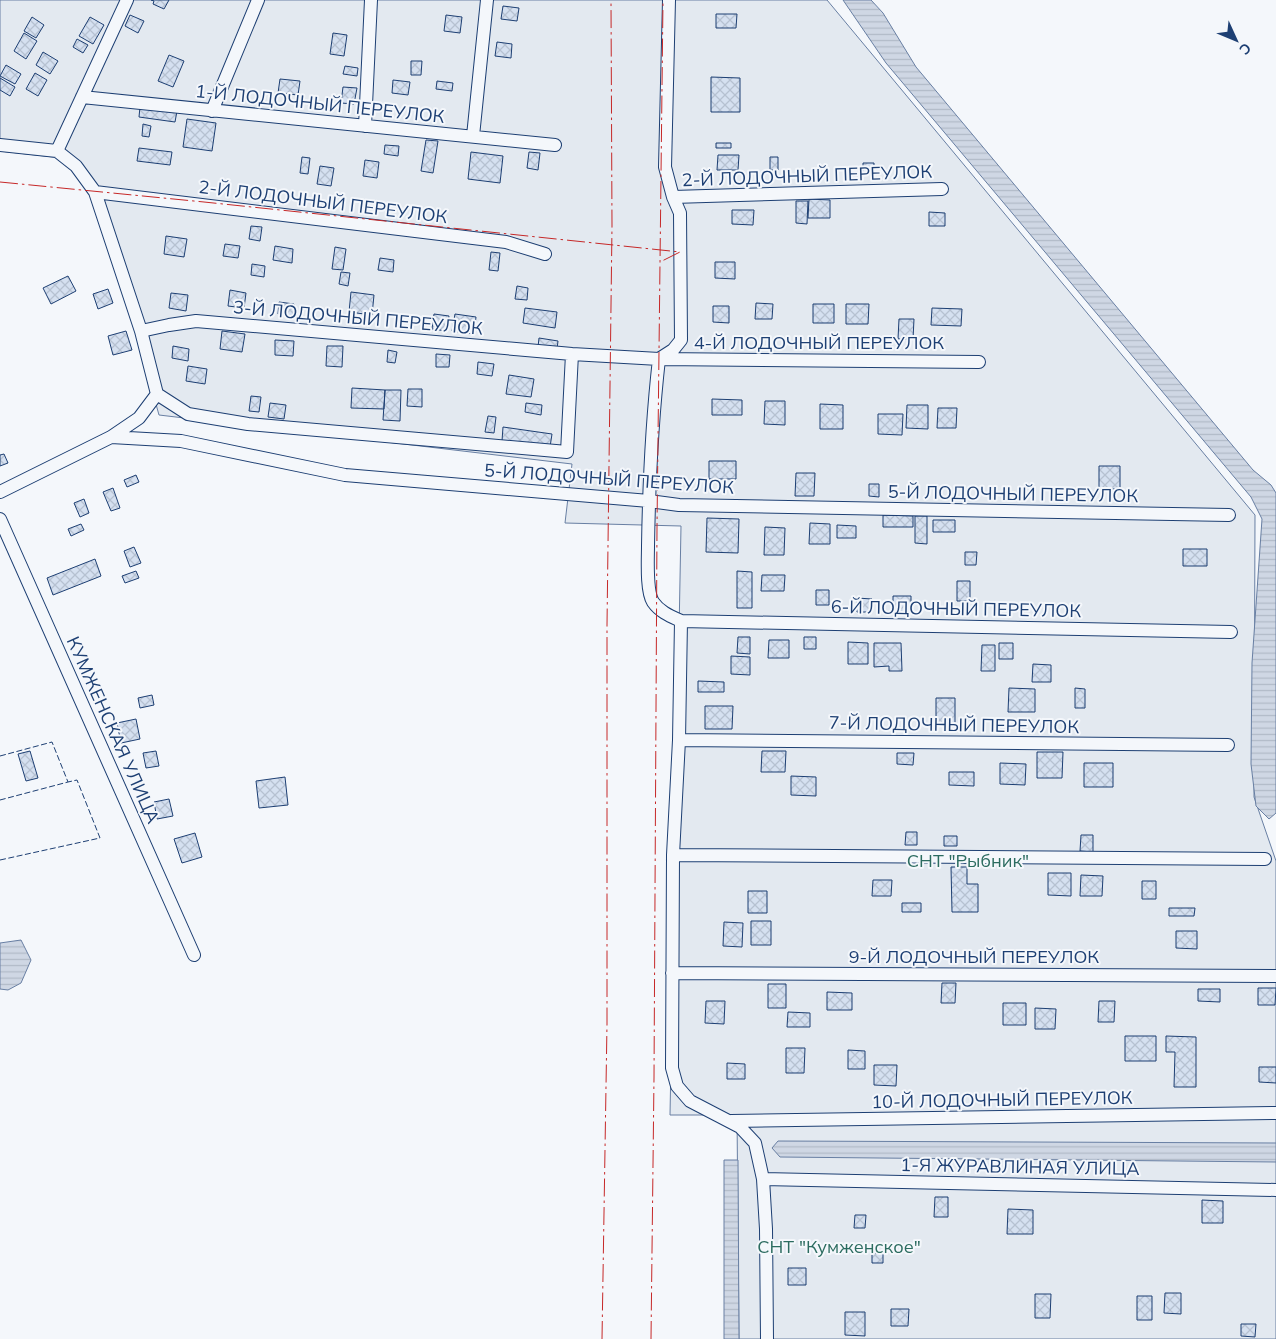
<svg xmlns="http://www.w3.org/2000/svg" width="1276" height="1339" font-family="Mulish,sans-serif">
  <style>
    .garden { fill: #e3e9f0; stroke: #687fa3 }
    .water { fill: url(#water-rules); stroke: #687fa3 }
    .building { fill: url(#building-cross-hatch); stroke: #1d3f73 }
    .lines { fill: none; stroke-linecap: round; stroke-linejoin: round }
    .street-casing { stroke: #1d3f73; stroke-width: 14 }
    .street { stroke: #f4f7fb; stroke-width: 12 }
    .fence { stroke: #1d3f73; stroke-width: 1; stroke-dasharray: 6 2.5; stroke-linecap: butt }
    .power { stroke: #c62828; stroke-width: 1; stroke-dasharray: 18 4 2.5 4; stroke-linecap: butt }
    .labels { text-anchor: middle; stroke-width: 4; stroke-linejoin: round; paint-order: stroke }
    .street-label { font-size: 18px; fill: #1d3f73; stroke: #f4f7fb }
    .park-label { font-size: 18px; fill: #2c6c60; stroke: #f4f7fb }
  </style>
  <defs>
    <pattern id="water-rules" width="6" height="5" patternUnits="userSpaceOnUse" patternTransform="scale(1.25)"><rect width="6" height="5" fill="#cfd7e4"/><path d="M0 2.5h6" fill="none" stroke="#b1bac7"/></pattern>
    <pattern id="building-cross-hatch" width="8" height="8" patternUnits="userSpaceOnUse" patternTransform="scale(1.25)"><rect width="8" height="8" fill="#d5e0f0"/><path d="M0 0l8 8M0 8l8-8" fill="none" stroke="#b6c1d1"/></pattern>
  </defs>
  <rect width="100%" height="100%" fill="#f4f7fb"/>
  <path class="garden" d="M0,0H827L1255,515L1254,797L1276,861V1339H739L737,1115H670L681,526L565,523L572,464L159,415L98,196L62,158L0,151Z"/>
  <path class="water" d="M843,0H871L883,13L916,67L1253,470L1271,485L1276,493V813L1269,819L1256,806L1251,764L1252,663L1262,519L1251,497L886,63Z
    M21,940L31,960L21,983L8,990L0,989V943Z
    M778,1141L1276,1143V1162L780,1157L772,1148Z
    M724,1160H738L739,1339H724Z"/>
  <path class="building" d="M151,0H169L164,9L153,4L154,1Z
    M503,6L519,8L517,21L501,19Z
    M716,14H737L736,28H716Z
    M130,15L144,21L138,33L125,26Z
    M446,15L462,17L460,33L444,31Z
    M32,17L44,25L36,38L24,31Z
    M90,17L104,25L93,44L79,36Z
    M24,33L37,41L26,59L14,51Z
    M333,33L347,35L344,56L330,54Z
    M77,39L88,45L83,53L73,47Z
    M497,42L512,44L511,58L495,56Z
    M43,52L58,61L50,74L36,65Z
    M169,55L184,61L173,87L158,81Z
    M411,61H422L421,75H411Z
    M6,65L21,74L15,84L0,76Z
    M345,66L358,68L357,76L343,74Z
    M35,73L47,80L38,96L26,89Z
    M711,77L740,78V112H711Z
    M0,78L15,87L10,96L0,90Z
    M280,79L300,81L298,95L278,93Z
    M393,80L410,82L408,95L392,93Z
    M437,81L453,83L452,91L436,89Z
    M343,87L357,88L354,104L341,103Z
    M140,107L177,111L175,122L139,117Z
    M187,119L216,123L212,151L183,147Z
    M143,124L151,126L149,137L142,136Z
    M426,140L438,141L433,173L421,171Z
    M716,143H731V148H716Z
    M385,145L399,146L398,156L384,154Z
    M139,148L172,152L170,165L137,161Z
    M471,152L503,156L500,183L468,179Z
    M529,152L540,153L538,170L527,168Z
    M718,155H739L738,170H717Z
    M302,157L310,158L308,174L300,173Z
    M770,157H778V170H770Z
    M365,160L379,162L377,178L363,176Z
    M863,163H874V174H863Z
    M320,166L334,168L331,186L317,184Z
    M809,199L830,200V218H808Z
    M796,201H808L807,224L796,223Z
    M732,210H754L753,225L732,224Z
    M929,212L945,213V226H929Z
    M251,226L262,227L260,241L249,239Z
    M166,236L187,239L184,257L164,254Z
    M225,244L240,246L238,258L223,256Z
    M275,246L293,249L292,263L273,260Z
    M335,247L346,249L343,270L332,269Z
    M491,252L500,253L498,271L489,270Z
    M380,258L394,260L393,272L378,270Z
    M715,262H735V279L715,278Z
    M252,264L265,266L264,277L251,275Z
    M341,272L350,273L348,286L339,284Z
    M68,276L76,291L51,304L43,288Z
    M517,286L528,288L527,300L515,299Z
    M108,289L113,303L98,309L93,294Z
    M230,290L246,293L244,308L228,306Z
    M351,292L374,295L372,315L349,312Z
    M171,293L188,295L186,311L169,308Z
    M279,302L294,304L293,316L278,314Z
    M756,303L773,304L772,319H755Z
    M813,304H834V323H813Z
    M846,304H869L868,324H846Z
    M713,306H729V323L713,322Z
    M525,308L557,312L555,328L523,323Z
    M932,308L962,309L961,326L931,325Z
    M434,314L449,316L447,331L432,329Z
    M455,314L476,317L474,334L452,331Z
    M899,319H914L913,339H898Z
    M126,331L132,350L113,355L108,336Z
    M222,331L245,334L242,352L220,349Z
    M539,338L558,341L557,349L538,347Z
    M275,340L294,341L293,356L275,355Z
    M173,346L189,349L188,361L172,358Z
    M327,346H343L342,367L326,366Z
    M388,350L397,352L395,363L387,362Z
    M436,354L450,355L449,367H436Z
    M478,362L494,364L492,376L477,374Z
    M188,366L207,369L205,384L186,381Z
    M509,375L534,379L531,397L506,394Z
    M352,388L385,390L384,409L351,408Z
    M408,389H422V407L407,406Z
    M385,390H401L400,421L383,420Z
    M251,396L261,397L259,412L249,411Z
    M712,399L742,400V415H712Z
    M765,401H785V425L764,424Z
    M270,403L286,405L284,419L268,417Z
    M526,403L542,405L541,415L525,412Z
    M820,404L843,405V429H820Z
    M907,405H928V429L906,428Z
    M938,408H957L956,428H937Z
    M878,414H903L902,435L878,434Z
    M488,416L496,417L494,433L485,432Z
    M503,427L552,434L550,447L502,441Z
    M4,454L8,463L0,466V455Z
    M709,461H736V479H709Z
    M1099,466H1120V489H1099Z
    M796,473H815L814,496H795Z
    M136,475L139,482L127,487L124,480Z
    M869,484H879V497L869,496Z
    M113,488L120,508L111,511L103,492Z
    M84,499L89,513L80,517L74,503Z
    M883,515L913,516V527H883Z
    M915,516H927V544L915,543Z
    M707,518L739,519L738,553L706,552Z
    M933,520H955V532H933Z
    M810,523L830,524V544H809Z
    M81,524L84,530L71,536L68,529Z
    M837,525L856,526V538H837Z
    M765,527L785,528L784,555H764Z
    M134,547L141,563L130,567L124,551Z
    M1183,549H1207V566H1183Z
    M965,552H977L976,565H965Z
    M95,559L101,576L53,595L47,578Z
    M136,571L139,578L125,583L122,576Z
    M737,571L752,572V608H737Z
    M762,575H785L784,591H761Z
    M957,581H970V601H957Z
    M816,590H829V605H816Z
    M893,596H911V613H893Z
    M857,598L872,599V612H857Z
    M738,637H750V654L737,653Z
    M804,637H816V649H804Z
    M769,640H789V658H768Z
    M848,642L868,643V664H848Z
    M874,643H901L902,671H889V666L874,667Z
    M999,643H1013V659H999Z
    M982,645H995V671H981Z
    M731,656L750,657V675L731,674Z
    M1033,664L1051,665V682H1032Z
    M698,681L724,682V692H698Z
    M1009,688L1035,689V712H1008Z
    M1075,688L1085,689V708H1075Z
    M152,695L154,705L140,708L138,698Z
    M936,698H955V724L936,723Z
    M705,706H733L732,729H705Z
    M136,719L140,739L121,743L117,723Z
    M30,751L38,778L26,781L18,754Z
    M156,751L159,766L146,768L143,753Z
    M762,751H786L785,772H761Z
    M1037,752H1063L1062,778H1037Z
    M897,753H914L913,765L897,764Z
    M1000,763L1026,764L1025,785L1000,784Z
    M1084,763H1113V787H1084Z
    M949,772H974V786L949,785Z
    M791,776L816,777V796L791,795Z
    M285,777L288,805L259,808L256,781Z
    M169,799L173,816L157,819L154,802Z
    M906,832H917V845H905Z
    M195,833L202,857L182,863L174,839Z
    M1081,835H1093V852L1080,851Z
    M944,836H957V846H944Z
    M951,867H967V884H978V912H952Z
    M1048,873H1071V896L1048,895Z
    M1081,875L1103,876L1102,896H1080Z
    M873,880H892L891,896H872Z
    M1142,881H1156V899H1142Z
    M748,891H767V913H748Z
    M902,903H921V912H902Z
    M1169,908H1195L1194,916H1169Z
    M751,921H771V945H751Z
    M724,922L743,923L742,947L723,946Z
    M1176,931H1197V949L1176,948Z
    M942,983H956L955,1003H941Z
    M768,984H786V1008H768Z
    M1258,988H1276L1275,1005H1258Z
    M1198,989H1220V1002L1198,1001Z
    M827,992L852,993V1010H827Z
    M706,1001H725L724,1024L705,1023Z
    M1099,1001H1115L1114,1022H1098Z
    M1003,1003H1026V1025H1003Z
    M1035,1008L1056,1009L1055,1029H1035Z
    M788,1012L810,1013V1027H787Z
    M1125,1036H1156V1061H1125Z
    M1166,1036L1196,1037V1087H1174L1175,1052H1166Z
    M786,1048H805L804,1073H786Z
    M848,1050L865,1051V1069H848Z
    M727,1063L745,1064V1079H727Z
    M874,1065H897L896,1086L874,1085Z
    M1259,1067H1276V1083L1259,1082Z
    M935,1197H948V1217H934Z
    M1202,1200L1223,1201V1223H1202Z
    M1008,1209L1033,1210V1234H1007Z
    M855,1215H866L865,1228H854Z
    M872,1253H883V1263H872Z
    M788,1268H806V1285H788Z
    M1165,1293H1181V1314L1164,1313Z
    M1035,1294H1051L1050,1318H1035Z
    M1137,1296H1152V1320H1137Z
    M891,1309H909L908,1326H891Z
    M845,1312H865V1336L845,1335Z
    M1241,1324H1256L1255,1337L1241,1336Z"/>
  <g class="lines">
    <defs>
      <path id="street" d="M669,0L665,167L673,197L680,213L681,340L673,350L659,359C652,421 649,483 648,546C648,559 646,591 653,602C660,612 670,616 681,621L679,740L673,855L672,1068L677,1086L690,1101L740,1127L755,1143L763,1179L766,1229L767,1339
        M82,97L555,145
        M212,111L258,0
        M365,126L371,0
        M473,136L487,0
        M0,145L57,151L76,166L95,192L141,331L157,394L139,418L111,437L0,492
        M57,151L127,0
        M95,192L506,242L545,254
        M673,197L942,189
        M141,331L169,325L196,321L572,354L659,359L979,362
        M157,394L188,414L248,424L567,452L572,354
        M111,437L181,441L345,475L649,501L679,505L1229,515
        M0,519L194,955
        M681,621L1231,632
        M679,740L1228,745
        M673,855L1265,859
        M672,973L1276,976
        M731,1121L1276,1113
        M763,1179L1276,1190"/>
    </defs>
    <use href="#street" class="street-casing"/>
    <use href="#street" class="street"/>
    <path class="fence" d="M0,756L52,742L68,782L0,800
      M0,860L100,838L77,780L68,782"/>
    <path class="power" d="M0,182L204,202L680,252L660,262
      M602,1339L607,1024V625L612,226L611,0
      M651,1339L654,1078L657,527L663,0"/>
  </g>
  <g class="labels">
    <g class="street-label">
      <text transform="translate(320 104) rotate(6)" y="6">1-Й ЛОДОЧНЫЙ ПЕРЕУЛОК</text>
      <text transform="translate(807 176) rotate(-2)" y="6">2-Й ЛОДОЧНЫЙ ПЕРЕУЛОК</text>
      <text transform="translate(323 202) rotate(7)" y="6">2-Й ЛОДОЧНЫЙ ПЕРЕУЛОК</text>
      <text transform="translate(358 318) rotate(5)" y="6">3-Й ЛОДОЧНЫЙ ПЕРЕУЛОК</text>
      <text x="819" y="349">4-Й ЛОДОЧНЫЙ ПЕРЕУЛОК</text>
      <text transform="translate(609 479) rotate(4)" y="6">5-Й ЛОДОЧНЫЙ ПЕРЕУЛОК</text>
      <text transform="translate(1013 494) rotate(1)" y="6">5-Й ЛОДОЧНЫЙ ПЕРЕУЛОК</text>
      <text transform="translate(956 609) rotate(1)" y="6">6-Й ЛОДОЧНЫЙ ПЕРЕУЛОК</text>
      <text transform="translate(954 725) rotate(1)" y="6">7-Й ЛОДОЧНЫЙ ПЕРЕУЛОК</text>
      <text transform="translate(113 730) rotate(66)" y="6">КУМЖЕНСКАЯ УЛИЦА</text>
      <text x="974" y="963">9-Й ЛОДОЧНЫЙ ПЕРЕУЛОК</text>
      <text transform="translate(1002 1100) rotate(-1)" y="6">10-Й ЛОДОЧНЫЙ ПЕРЕУЛОК</text>
      <text transform="translate(1020 1167) rotate(1)" y="6">1-Я ЖУРАВЛИНАЯ УЛИЦА</text>
    </g>
    <g class="park-label">
      <text x="968" y="867">СНТ "Рыбник"</text>
      <text x="839" y="1253">СНТ "Кумженское"</text>
    </g>
  </g>
  <g transform="translate(1236 40) rotate(134)" stroke="#f4f7fb" stroke-width="4" paint-order="stroke">
  <path d="M0-4L9 19L0 12L-9 19Z" fill="#1d3f73"/>
  <text y="-8" font-size="14" font-weight="bold" text-anchor="middle" fill="#1d3f73">С</text>
  </g>
</svg>
